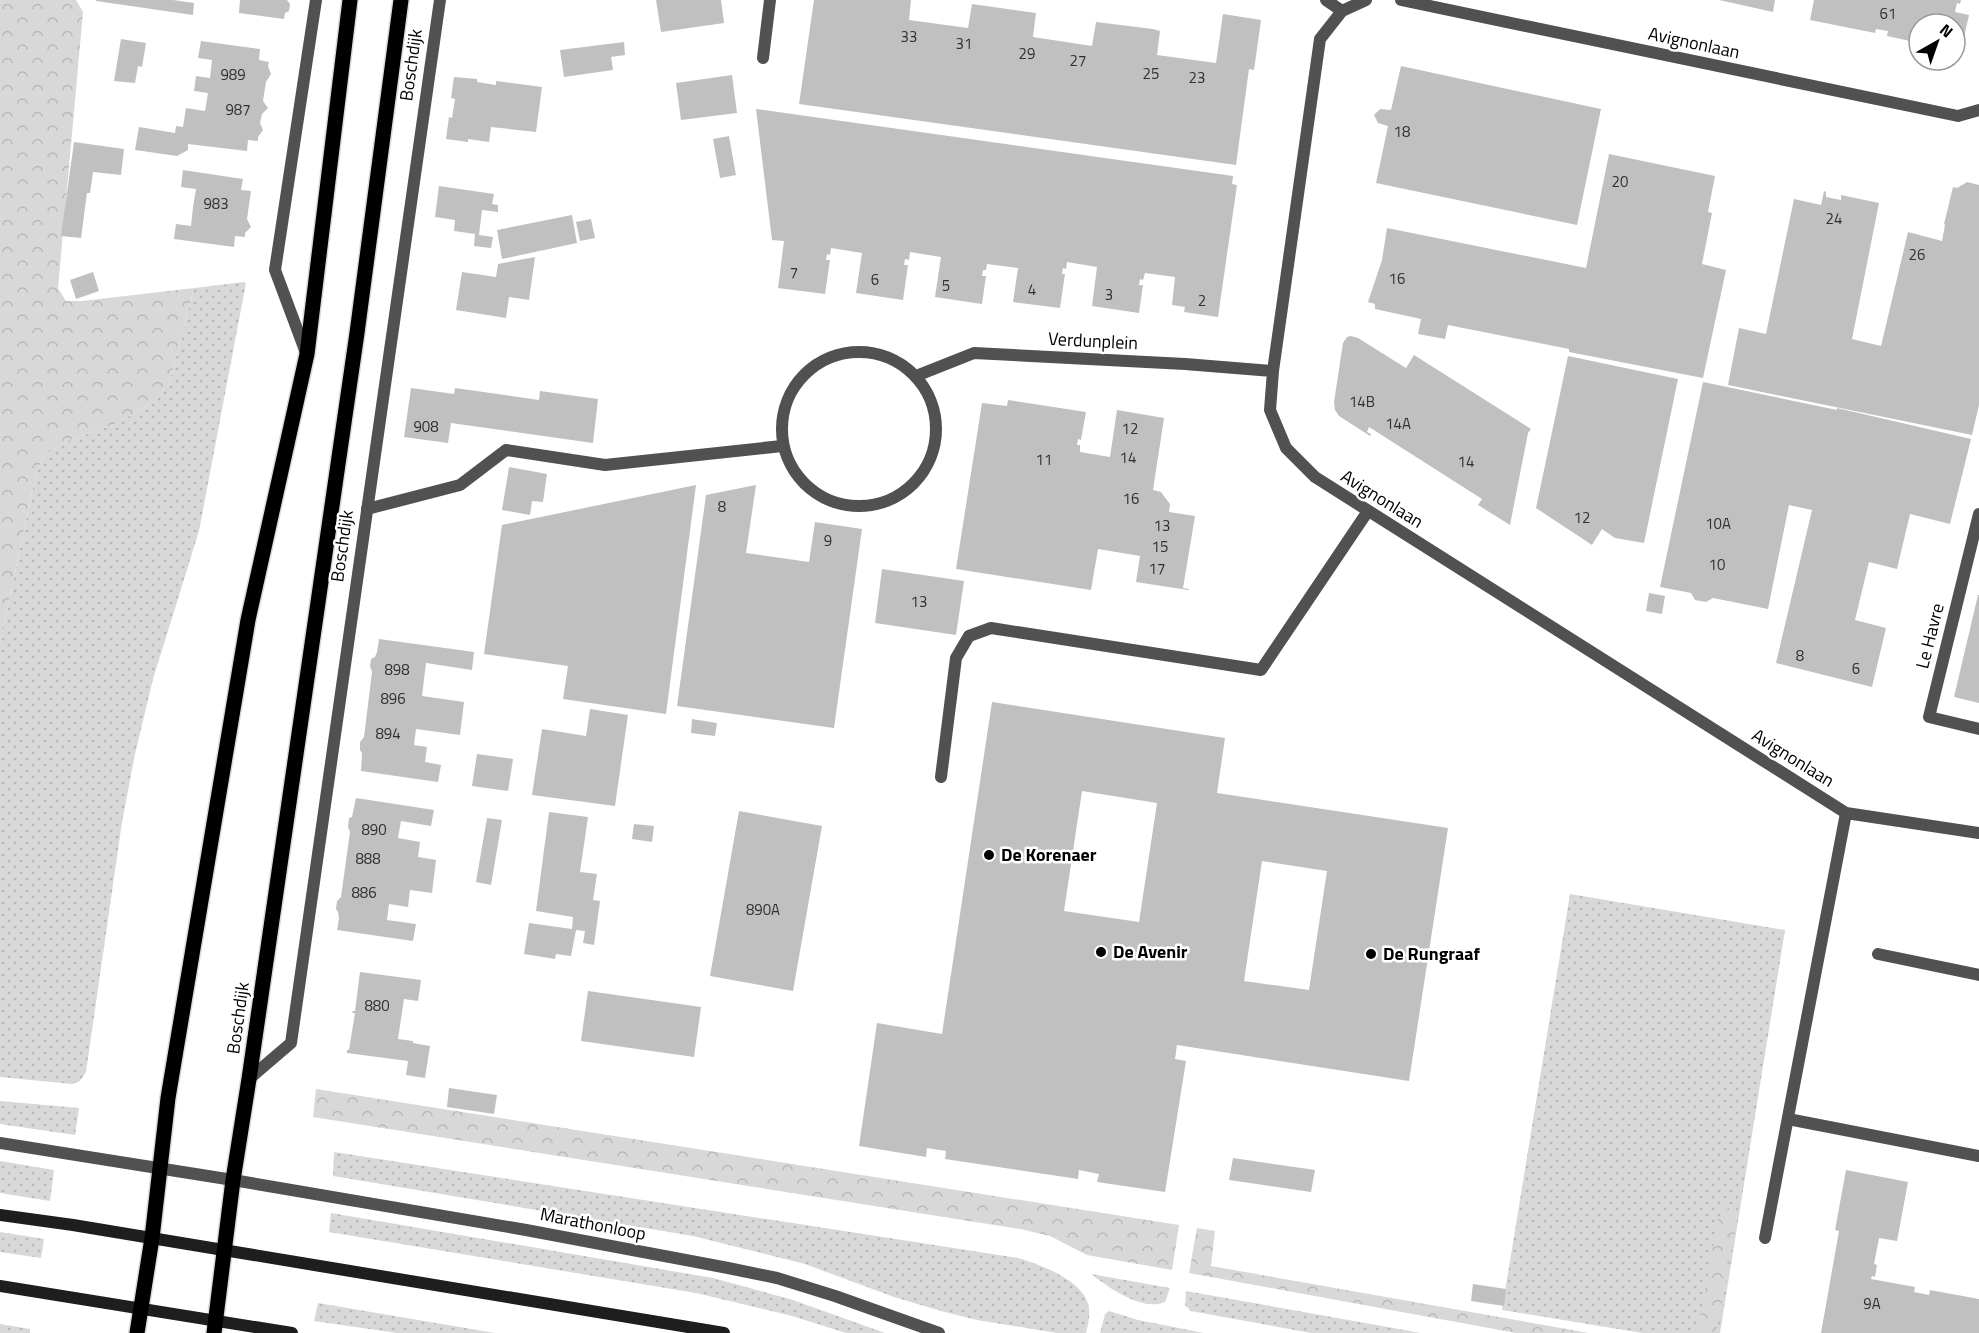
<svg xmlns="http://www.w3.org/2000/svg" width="1979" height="1333" font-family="'Titillium Web',sans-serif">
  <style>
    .grass { fill: url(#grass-dots) }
    .forest { fill: url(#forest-crowns) }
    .building { fill: #c0c0c0; fill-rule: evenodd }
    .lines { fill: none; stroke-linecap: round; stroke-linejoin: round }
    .primary-casing { stroke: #dbdbdb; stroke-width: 18 }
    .service { stroke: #515151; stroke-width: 12 }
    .minor { stroke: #515151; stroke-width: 12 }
    .secondary { stroke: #1e1e1e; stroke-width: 12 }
    .primary { stroke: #000; stroke-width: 15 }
    .poi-dot { fill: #000; stroke: #fff; stroke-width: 2 }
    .labels { text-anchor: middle; stroke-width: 5; stroke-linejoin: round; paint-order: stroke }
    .number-label { font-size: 15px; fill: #303030 }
    .street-label { font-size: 18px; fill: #000; stroke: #fff }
    .poi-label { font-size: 18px; font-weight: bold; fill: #000; stroke: #fff; text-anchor: start }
  </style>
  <defs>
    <pattern id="grass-dots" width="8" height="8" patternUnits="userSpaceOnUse" patternTransform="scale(1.5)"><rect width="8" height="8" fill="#d8d8d8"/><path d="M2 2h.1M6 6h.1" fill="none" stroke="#b8b8b8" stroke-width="1.8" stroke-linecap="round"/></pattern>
    <pattern id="forest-crowns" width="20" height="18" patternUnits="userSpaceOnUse" patternTransform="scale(1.5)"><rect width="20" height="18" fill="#d8d8d8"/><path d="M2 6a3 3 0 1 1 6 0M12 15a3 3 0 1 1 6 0" fill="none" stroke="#b8b8b8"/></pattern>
  </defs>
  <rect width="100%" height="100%" fill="#fff"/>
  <path class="grass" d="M244,282L246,283L199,531L153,679L135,754L122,822L86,1072L80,1081L72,1084L0,1077V643L36,473L45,454L65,442L117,423L154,402L169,384L194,288Z
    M1570,894L1785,930L1720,1333H1642L1502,1310Z
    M0,1101L79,1108L75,1135L0,1124Z
    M334,1152L1018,1258C1039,1264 1082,1280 1088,1304C1091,1313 1088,1324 1086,1333H1057L977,1320L941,1311L894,1297L805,1264L693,1236L333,1176Z
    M0,1161L54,1170L50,1201L0,1193Z
    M331,1213L713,1278L793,1300L885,1333H846L792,1316L696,1293L329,1232Z
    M0,1232L44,1239L41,1258L0,1252Z
    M1091,1274L1170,1288L1165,1302C1142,1312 1108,1287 1091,1274Z
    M1186,1291L1421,1333H1311L1191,1311L1185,1305Z
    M318,1303L495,1333H397L314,1321Z
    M1109,1311L1138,1320L1204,1333H1100L1105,1314Z
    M0,1324L30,1329V1333H0Z"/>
  <path class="forest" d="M0,0H76L83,12L58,288L66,301H82L194,288L169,384L154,402L117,423L65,442L45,454L36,473L0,643Z
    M316,1089L1179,1225L1172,1270L1087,1255L1050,1236L1020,1229L313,1117Z
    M1723,1208L1739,1209L1716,1333H1697L1718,1220Z
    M1197,1228L1215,1231L1211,1266L1589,1333H1516L1189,1273Z"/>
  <path class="building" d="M96,0H173L194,3L193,15L96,1Z
    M240,0H287L290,4L289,11L285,13L284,19L239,13Z
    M656,0H721L724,23L661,32Z
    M814,0H911L909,20L968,28L972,4L1036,13L1033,37L1092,46L1096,22L1153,29L1160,31L1157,55L1216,63L1223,14L1261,20L1254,70L1249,69L1236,165L799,104Z
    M1719,0H1775L1773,12Z
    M1814,0H1961L1960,4L1957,3L1955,12L1969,15L1961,51L1955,50V24H1919V43L1887,36L1888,31L1876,29L1875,33L1810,20Z
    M121,39L146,43L142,67L138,66L135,83L114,81Z
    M201,41L260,49L259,60L269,62L268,66L271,74L266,82L263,101L268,108L262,114L260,123L263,130L258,137V141L248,140L247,151L188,144V150L177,156L135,150L139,127L175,133L176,126L183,127L186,108L205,111L208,93L194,91L196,76L210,78L212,60L198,58Z
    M624,42L625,55L611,57L613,70L564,77L560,50Z
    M1401,66L1601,109L1577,225L1376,183L1388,126L1378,123L1374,115L1380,109L1391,110Z
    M732,75L737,113L681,120L676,83Z
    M454,77L477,79V82L496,85V81L542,87L536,132L491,127L489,142L468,139V142L446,139L449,117L452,118L455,99L451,98Z
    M756,109L1233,176L1232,184L1237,185L1218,317L1184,312L1185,307L1172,305L1175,277L1145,273L1143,280L1140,279L1139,285H1143L1139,313L1092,306L1097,267L1067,262L1066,269L1063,268L1062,274H1065L1060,308L1013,302L1018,268L987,264L986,270H983L982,276H986L982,304L935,297L941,257L910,252L909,260L905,259L904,265H908L903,300L856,293L862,253L831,248L830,255L827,254L826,260H830L825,294L778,288L784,241L772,240Z
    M729,136L736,175L720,178L713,139Z
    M74,142L124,149L121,175L93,172L90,193H87L81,238L61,236Z
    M1609,154L1715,176L1708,212L1712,213L1702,264L1726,270L1703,378L1569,352V349L1448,325L1445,339L1418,334L1421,319L1375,309V304L1368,302L1382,260L1387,228L1586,268Z
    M183,170L243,179L241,190L251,191L247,219L251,227L245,233V237L235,236L234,247L174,239L176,224L191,226L193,207L196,189L181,187Z
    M1967,182L1979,185V405L1972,435L1728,385L1739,328L1766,334L1794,199L1821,205L1824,191L1826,192V197L1841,200V195L1879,203L1852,339L1881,346L1908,232L1942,241L1945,225L1944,224L1953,187L1957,188Z
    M439,186L494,194L492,204L498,205V212L482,210L479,235L493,237L491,248L474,246L475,234L454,231L455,220L435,217Z
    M572,215L577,243L502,259L497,230Z
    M591,219L595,238L580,241L576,222Z
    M535,257L529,300L509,297L506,318L456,310L462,272L496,277L498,264Z
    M93,272L99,291L76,299L70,280Z
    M1351,336L1358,338L1406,368L1414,355L1531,429L1528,433L1510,525L1478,505L1482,499L1369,427L1367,432L1371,434L1370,436L1339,416L1335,410L1334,402L1343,343L1347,337Z
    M1568,356L1678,379L1644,543L1615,538L1602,529L1592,545L1536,508Z
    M1703,382L1837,410V408L1971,439L1950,524L1910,514L1897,569L1869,562L1855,620L1886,628L1872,687L1776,663L1812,510L1789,505L1768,609L1713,598L1706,602L1695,600L1691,593L1660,587Z
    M411,388L454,394L455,388L539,400L540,391L598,399L593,443L451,423L448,443L404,437Z
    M1008,400L1086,412L1081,440L1078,439L1077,445H1080V452L1110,457L1117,410L1164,418L1153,490L1161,492L1170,504L1169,512L1195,516L1183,588L1189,589L1188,590L1136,582L1140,556L1098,549L1091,590L956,569L982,403L1007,406Z
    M509,467L547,474L543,502L532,501L530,515L502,510Z
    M696,485L666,714L563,699L568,666L484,654L502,525Z
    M756,485L746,553L809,562L815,522L862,529L834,728L677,706L706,495Z
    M882,569L964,581L956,635L875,623Z
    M1649,593L1665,596L1662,614L1646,611Z
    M1978,595H1979V703L1954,697Z
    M379,639L474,652L472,670L426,663L422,696L464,702L460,735L416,729L414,745L427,747L425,762L441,765L438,782L361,771L362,753L360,750V742L364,737L372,672L370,666L371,659L375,657L377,652Z
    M992,702L1225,738L1217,793L1448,828L1409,1081L1177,1045L1175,1059L1186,1061L1165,1192L1097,1182L1099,1174L1079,1170L1078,1179L945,1159L946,1151L927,1148L926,1157L859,1146L877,1023L942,1034ZM1082,791L1157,803L1139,922L1064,911ZM1262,861L1327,871L1309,990L1244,981Z
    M590,709L628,715L615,806L532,795L542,729L586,736Z
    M692,719L717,723L715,736L691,733Z
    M477,754L513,759L508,791L472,786Z
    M356,798L434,810L431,826L401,821L398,838L420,842L418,857L436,860L432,893L410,890L408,907L389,904L387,920L416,924L413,941L337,930L339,918L338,912L336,909L337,901L341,897L350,832L348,827L349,818L352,817Z
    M739,811L822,826L793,991L710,976Z
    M549,812L588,817L580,872L597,874L593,900L600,901L594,945L583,943L585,931L576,930L571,956L556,954L555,959L524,954L529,923L572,929L573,917L536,911Z
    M487,818L502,820L491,885L476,882Z
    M634,824L654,826L652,842L632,839Z
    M360,972L421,980L418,1001L404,999L398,1039L413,1041V1043L430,1046L425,1078L406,1075L408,1061L347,1053V1050H349L355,1013H352L353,1011H355Z
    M588,991L701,1007L694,1057L581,1041Z
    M449,1088L497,1095L494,1114L447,1107Z
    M1233,1158L1315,1170L1311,1192L1229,1180Z
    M1846,1170L1908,1182L1897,1241L1879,1238L1874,1264L1877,1265L1875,1277L1872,1276L1871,1279L1915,1287L1914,1292L1929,1295L1930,1290L1979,1299V1333H1821L1839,1231L1835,1230Z
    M1473,1284L1506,1289L1504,1306L1471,1301Z"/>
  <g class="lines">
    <defs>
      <path id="primary" d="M137,1333L152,1238L168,1098L248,620L307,354L350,0
        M214,1333L233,1180L249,1079L357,333L401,0"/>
    </defs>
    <use href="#primary" class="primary-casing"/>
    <path class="service" d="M763,58L770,0
      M367,509L460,485L506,450L605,465L782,446
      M1979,514L1929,717L1979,729
      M941,777L956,658L969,636L991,628L1261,670L1368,511
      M1878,954L1979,975
      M1788,1119L1979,1156
      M0,1143L233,1180L526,1230L728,1268L777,1278L835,1296L939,1333"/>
    <path class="minor" d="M1326,0L1342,11
      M1366,0L1342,11L1320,39L1273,371L1270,410L1286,448L1315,477L1846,813L1979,833
      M1401,0L1958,116L1979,110
      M782 429a77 77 0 1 1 154 0a77 77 0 1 1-154 0Z
      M306,353L275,270L316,0
      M916,376L974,353L1185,364L1273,371
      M249,1079L291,1043L440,0
      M1765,1238L1846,813"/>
    <path class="secondary" d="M0,1215L73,1225L724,1333
      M0,1286L292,1333"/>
    <use href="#primary" class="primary"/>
  </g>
  <g class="poi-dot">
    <circle cx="989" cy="855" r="6"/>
    <circle cx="1101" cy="952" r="6"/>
    <circle cx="1371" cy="954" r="6"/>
  </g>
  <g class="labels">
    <g class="number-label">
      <text x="1888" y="19">61</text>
      <text x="909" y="42">33</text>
      <text x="964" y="49">31</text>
      <text x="1027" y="59">29</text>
      <text x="1078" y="66">27</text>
      <text x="1151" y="79">25</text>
      <text x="233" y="80">989</text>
      <text x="1197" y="83">23</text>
      <text x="238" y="115">987</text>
      <text x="1402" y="137">18</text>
      <text x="1620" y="187">20</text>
      <text x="216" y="209">983</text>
      <text x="1834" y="224">24</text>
      <text x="1917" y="260">26</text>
      <text x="794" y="278">7</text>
      <text x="1397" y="284">16</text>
      <text x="875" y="285">6</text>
      <text x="946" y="291">5</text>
      <text x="1032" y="295">4</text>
      <text x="1109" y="300">3</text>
      <text x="1202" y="306">2</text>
      <text x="1362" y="407">14B</text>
      <text x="1398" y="429">14A</text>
      <text x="426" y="432">908</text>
      <text x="1130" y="434">12</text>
      <text x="1128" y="463">14</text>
      <text x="1044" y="465">11</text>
      <text x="1466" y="467">14</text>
      <text x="1131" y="504">16</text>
      <text x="722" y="512">8</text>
      <text x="1582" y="523">12</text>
      <text x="1718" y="529">10A</text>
      <text x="1162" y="531">13</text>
      <text x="828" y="546">9</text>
      <text x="1160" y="552">15</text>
      <text x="1717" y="570">10</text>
      <text x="1157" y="574">17</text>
      <text x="919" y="607">13</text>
      <text x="1800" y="661">8</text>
      <text x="1856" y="674">6</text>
      <text x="397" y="675">898</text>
      <text x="393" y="704">896</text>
      <text x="388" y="739">894</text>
      <text x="374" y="835">890</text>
      <text x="368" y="864">888</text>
      <text x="364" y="898">886</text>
      <text x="763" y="915">890A</text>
      <text x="377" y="1011">880</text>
      <text x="1872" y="1309">9A</text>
    </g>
    <g class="street-label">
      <text transform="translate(1694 43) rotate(12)" y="6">Avignonlaan</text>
      <text transform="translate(411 65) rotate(-82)" y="6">Boschdijk</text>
      <text transform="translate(1093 341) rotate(3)" y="6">Verdunplein</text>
      <text transform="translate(1382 499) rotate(32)" y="6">Avignonlaan</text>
      <text transform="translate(342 546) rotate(-82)" y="6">Boschdijk</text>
      <text transform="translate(1930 636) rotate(-76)" y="6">Le Havre</text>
      <text transform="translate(1793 758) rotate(32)" y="6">Avignonlaan</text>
      <text transform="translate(238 1018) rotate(-82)" y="6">Boschdijk</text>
      <text transform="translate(593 1224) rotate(11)" y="6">Marathonloop</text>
    </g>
    <g class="poi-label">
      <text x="1001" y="861">De Korenaer</text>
      <text x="1113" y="958">De Avenir</text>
      <text x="1383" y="960">De Rungraaf</text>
    </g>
  </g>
  <g transform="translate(1937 42) rotate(40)"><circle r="28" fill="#ffffff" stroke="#999999" stroke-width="1.5"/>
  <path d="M0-4.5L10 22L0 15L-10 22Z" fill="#000000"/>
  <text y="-9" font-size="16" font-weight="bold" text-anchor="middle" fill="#000000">N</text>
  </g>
</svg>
